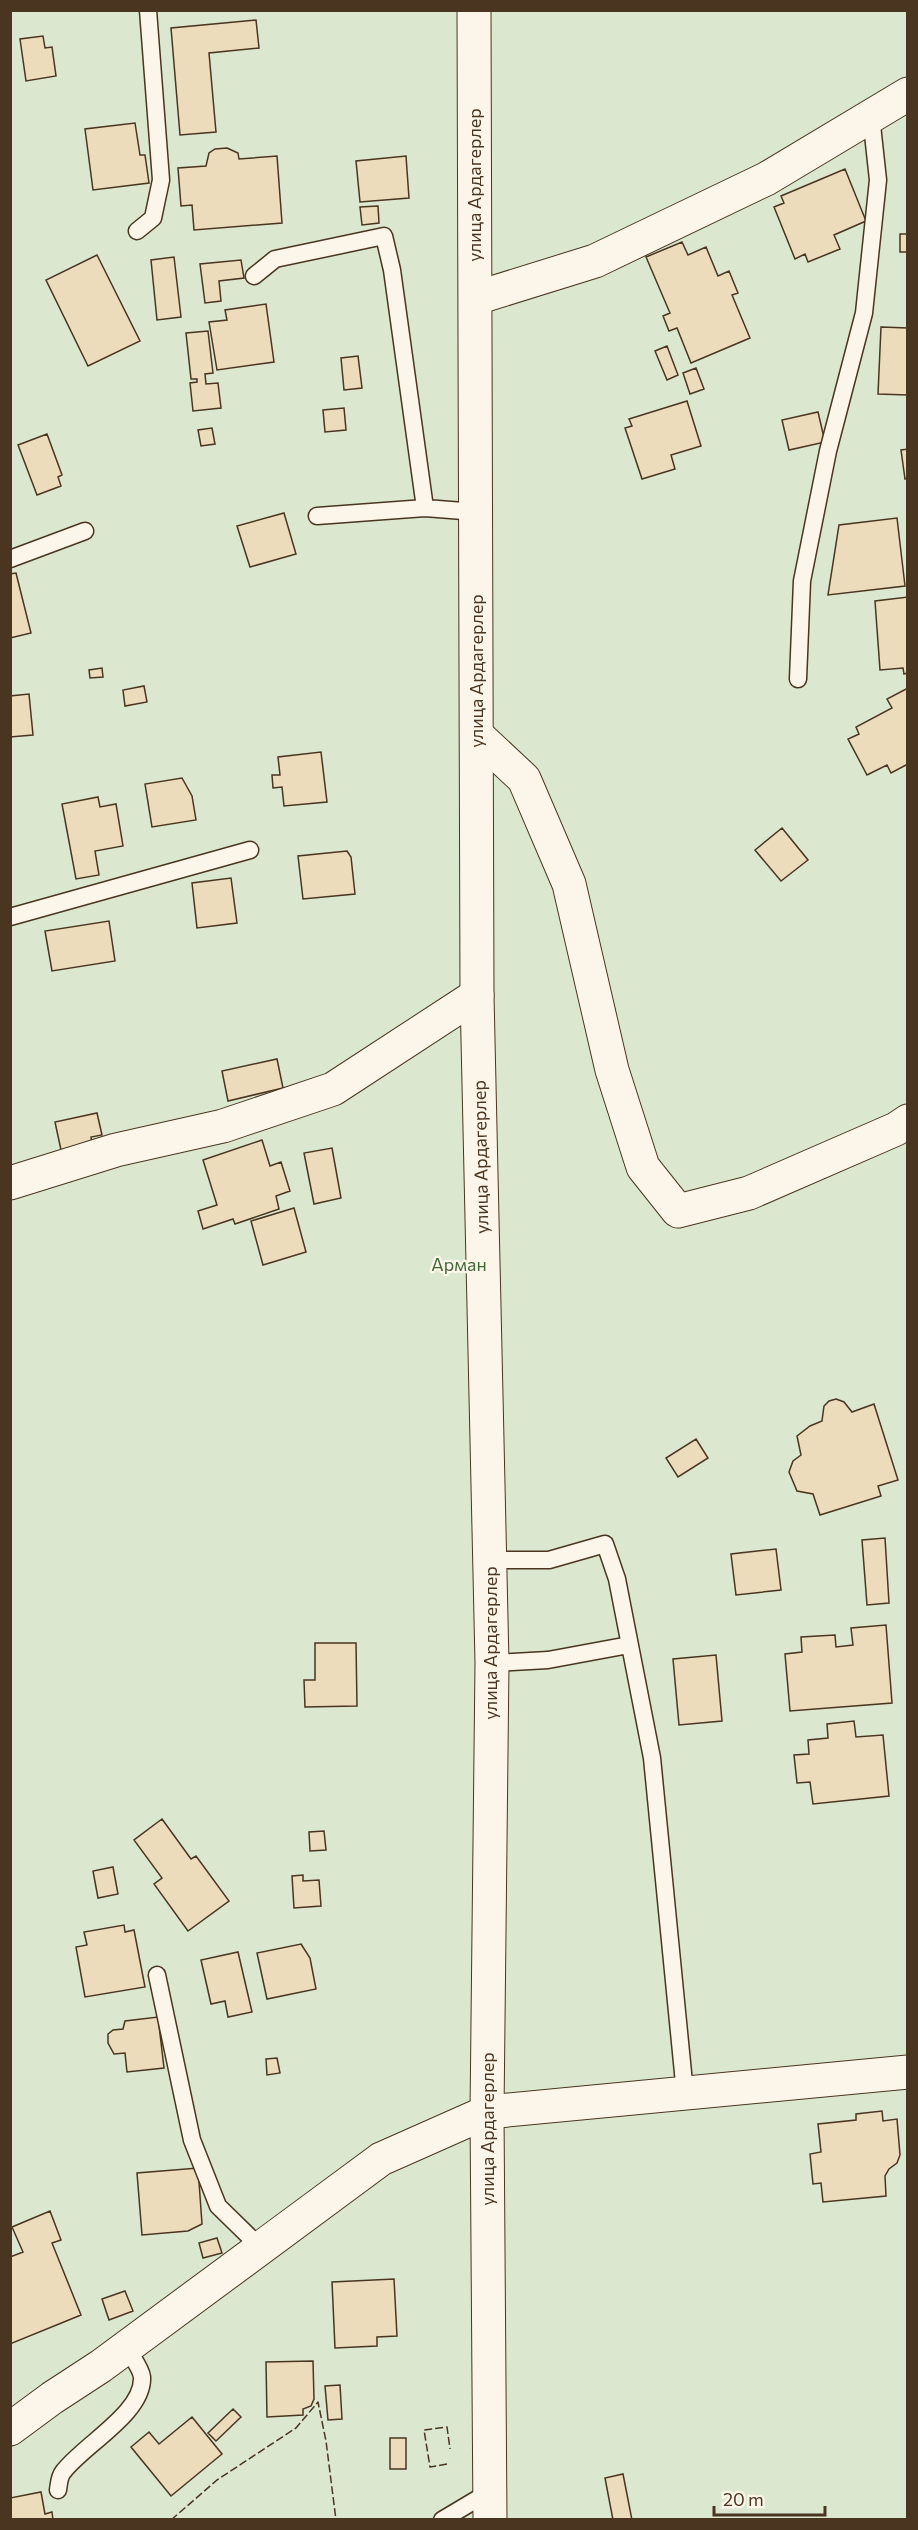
<svg xmlns="http://www.w3.org/2000/svg" width="918" height="2530" font-family="Commissioner,sans-serif">
  <style>
    .green { fill: #dce7d0; stroke: #887966; stroke-width: 1.5 }
    .building { fill: #ecdcbc; stroke: #4a3520; stroke-width: 1.5 }
    .lines { fill: none; stroke-linecap: round; stroke-linejoin: round }
    .service-casing { stroke: #4a3520; stroke-width: 19 }
    .minor-casing { stroke: #4a3520; stroke-width: 35 }
    .primary-casing { stroke: #4a3520; stroke-width: 35 }
    .service { stroke: #fbf6e9; stroke-width: 16 }
    .minor { stroke: #fbf6e9; stroke-width: 33 }
    .primary { stroke: #fbf6e9; stroke-width: 33 }
    .fence { stroke: #4a3520; stroke-width: 1.5; stroke-dasharray: 8 3; stroke-linecap: butt }
    .labels { text-anchor: middle; stroke-width: 4.5; stroke-linejoin: round; paint-order: stroke }
    .street-label { font-size: 18px; fill: #4a3520; stroke: #fbf6e9 }
    .park-label { font-size: 18px; fill: #436837; stroke: #fbf6e9 }
  </style>
  <rect width="100%" height="100%" fill="#fbf6e9"/>
  <path class="green" d="M11,11H907V2519H11Z"/>
  <path class="building" d="M256,20L259,48L209,53L216,132L180,135L171,28Z
    M43,36L45,48L52,47L56,76L26,81L20,39Z
    M135,123L140,155H145L149,183L93,190L85,129Z
    M227,148L238,153L239,159L277,156L282,223L194,230L192,205L181,206L178,168L206,166L209,153L215,149Z
    M406,156L409,198L360,202L356,161Z
    M845,169L866,221L834,235L840,249L808,262L805,254L795,259L774,207L784,203L781,196Z
    M378,206L379,223L362,225L360,207Z
    M900,234H908V252H900Z
    M682,242L688,255L706,247L718,276L729,271L738,293L732,295L750,338L691,363L677,328L669,331L663,316L670,313L646,257Z
    M97,255L140,341L88,366L46,280Z
    M174,257L181,317L157,320L151,260Z
    M241,260L244,278L219,281L221,301L205,303L200,264Z
    M266,304L274,362L217,370L209,322L227,320L225,310Z
    M881,327L908,328V395L878,394Z
    M208,331L213,373L205,374L206,384L218,383L221,408L193,411L190,383L197,382V379H191L186,333Z
    M667,346L678,375L667,380L655,351Z
    M358,356L362,388L344,390L341,358Z
    M696,368L704,389L690,394L683,373Z
    M687,401L701,446L671,455L675,469L642,479L625,428L632,426L629,419Z
    M344,408L346,430L325,432L323,410Z
    M818,412L825,442L789,450L782,420Z
    M212,428L215,444L201,446L198,430Z
    M47,434L62,475L58,477L61,486L37,495L18,445Z
    M908,449V478L905,479L901,450Z
    M284,513L296,554L250,567L237,526Z
    M897,518L905,586L828,595L839,525Z
    M16,573L31,633L10,638V574Z
    M908,597V673L904,674L903,668L880,670L875,601Z
    M102,668L103,677L90,678L89,670Z
    M144,686L147,702L125,706L123,690Z
    M908,688V764L891,773L887,765L867,775L848,739L859,734L856,727L892,708L887,699Z
    M29,694L33,735L10,737V696Z
    M321,752L327,802L284,806L282,787L273,788L272,775H280L278,757Z
    M182,778L192,796L196,820L152,827L145,784Z
    M98,797L100,807L116,804L123,846L95,851L99,875L76,879L62,804Z
    M782,828L808,860L781,881L755,850Z
    M347,851L351,857L355,894L303,899L298,856Z
    M231,878L237,923L197,928L192,883Z
    M109,921L115,961L52,971L45,931Z
    M277,1059L283,1088L228,1101L222,1071Z
    M97,1113L102,1135L91,1137L92,1144L61,1150L55,1122Z
    M262,1140L270,1166L281,1162L290,1191L276,1196L279,1209L235,1224L233,1219L203,1229L198,1211L217,1205L203,1160Z
    M332,1148L341,1198L314,1204L304,1153Z
    M294,1208L306,1252L263,1265L251,1221Z
    M836,1399L844,1402L852,1412L874,1404L898,1480L878,1486L881,1496L820,1515L813,1494L797,1491L789,1472L793,1461L801,1455L797,1436L810,1426L822,1421L824,1406L829,1401Z
    M696,1439L708,1458L678,1477L666,1458Z
    M885,1538L889,1603L867,1605L862,1540Z
    M776,1549L781,1590L736,1595L731,1554Z
    M886,1625L892,1703L790,1711L785,1654L802,1652L801,1637L835,1635L836,1647L853,1645L851,1628Z
    M315,1643H356L357,1706L305,1707L304,1680H315Z
    M716,1655L722,1721L679,1725L673,1659Z
    M854,1721L856,1737L883,1735L889,1796L813,1804L810,1782L797,1783L794,1755L809,1754L808,1740L828,1738L827,1724Z
    M162,1819L191,1859L196,1856L229,1901L188,1931L154,1884L162,1878L134,1840Z
    M324,1831L326,1850L310,1851L309,1832Z
    M113,1867L118,1894L98,1898L93,1871Z
    M303,1875V1881L319,1880L321,1906L294,1908L292,1876Z
    M124,1925L125,1932L134,1930L145,1987L85,1997L76,1947L87,1945L84,1932Z
    M301,1944L310,1958L316,1989L267,1999L257,1953Z
    M238,1952L252,2012L228,2017L225,2001L211,2004L201,1960Z
    M158,2017L164,2068L127,2072L125,2053L114,2054L108,2043V2034L113,2030L123,2029L125,2021Z
    M277,2058L280,2073L267,2075L266,2059Z
    M882,2111L883,2121L897,2119L900,2155L897,2163L889,2169L885,2176L886,2196L823,2202L821,2183L813,2184L810,2154L821,2152L818,2124L856,2120V2114Z
    M198,2168L202,2224L188,2231L142,2235L137,2173Z
    M50,2211L61,2240L52,2243L81,2315L10,2344V2257L23,2252L12,2227Z
    M217,2238L222,2253L203,2258L199,2243Z
    M394,2279L397,2336L377,2337V2346L335,2348L332,2282Z
    M125,2291L133,2311L109,2320L102,2299Z
    M313,2361L314,2399L311,2406L303,2409V2415L267,2417L266,2362Z
    M340,2385L342,2419L328,2420L325,2386Z
    M233,2409L241,2417L216,2441L208,2433Z
    M192,2417L222,2454L171,2496L131,2447L149,2432L159,2444Z
    M390,2438H406V2469H390Z
    M623,2474L632,2520H613L605,2478Z
    M41,2492L45,2514L52,2512L53,2520H10V2498Z"/>
  <g class="lines">
    <defs>
      <path id="service" d="M137,231L153,218L161,180L148,10
        M254,276L275,259L384,236L392,270L425,508
        M317,516L425,508L476,512
        M10,559L85,531
        M798,679L802,581L828,451L864,313L878,180L871,116
        M10,917L250,850
        M490,1560H549L605,1544L617,1579L652,1758L685,2093
        M492,1663L548,1660L629,1645
        M157,1975L192,2140L218,2206L262,2249
        M58,2490C59,2484 59,2477 63,2472C83,2445 144,2413 142,2377C141,2368 131,2356 127,2348
        M442,2520L489,2492"/>
      <path id="minor" d="M476,298L595,261L766,179L908,94
        M477,735L524,779L569,884L612,1070L643,1167L678,1211L749,1193L896,1129L908,1121
        M10,1183L116,1150L223,1126L333,1089L477,995
        M10,2429L52,2398L101,2366L381,2159L487,2112L908,2072"/>
      <path id="primary" d="M474,10L477,995L492,1663L487,2112L490,2520"/>
    </defs>
    <use href="#service" class="service-casing"/>
    <use href="#minor" class="minor-casing"/>
    <use href="#primary" class="primary-casing"/>
    <use href="#service" class="service"/>
    <use href="#minor" class="minor"/>
    <use href="#primary" class="primary"/>
    <path class="fence" d="M447,2464L430,2467L424,2430L447,2427L450,2449
      M171,2520L217,2480L296,2428L318,2402L326,2441L336,2520"/>
  </g>
  <g class="labels">
    <g class="street-label">
      <text transform="translate(475 185) rotate(-90)" y="6">улица Ардагерлер</text>
      <text transform="translate(477 671) rotate(-90)" y="6">улица Ардагерлер</text>
      <text transform="translate(481 1157) rotate(-91)" y="6">улица Ардагерлер</text>
      <text transform="translate(491 1643) rotate(-90)" y="6">улица Ардагерлер</text>
      <text transform="translate(488 2129) rotate(-90)" y="6">улица Ардагерлер</text>
    </g>
    <g class="park-label">
      <text x="459" y="1271">Арман</text>
    </g>
  </g>
  <rect width="918" height="2530" fill="none" stroke="#4a3520" stroke-width="24"/>
  <path d="M714 2506v9h111v-9" fill="none" stroke="#4a3520" stroke-width="3"/>
  <text x="723" y="2506" font-size="18" fill="#4a3520" stroke="#fbf6e9" stroke-width="4.5" paint-order="stroke">20 m</text>
</svg>
